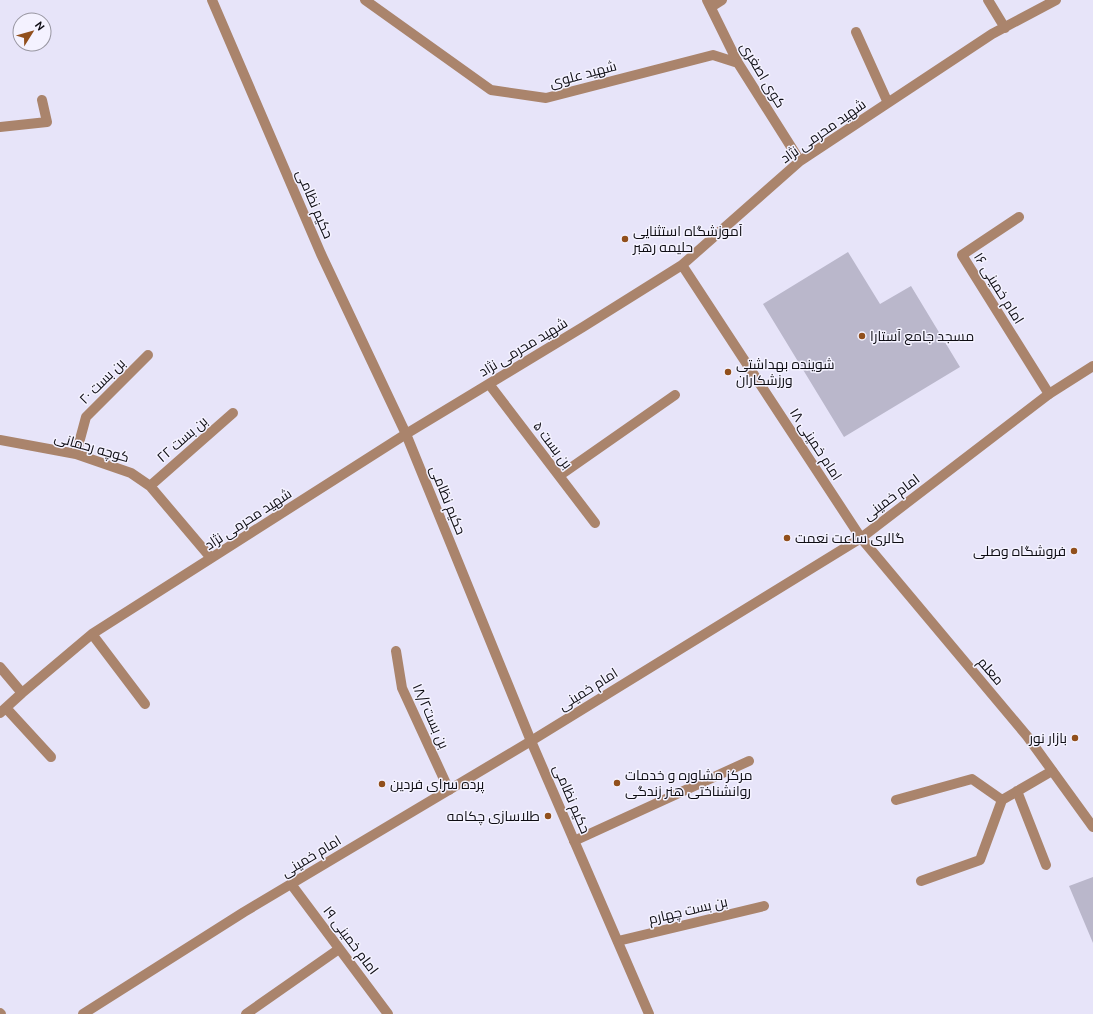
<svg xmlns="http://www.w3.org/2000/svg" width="1093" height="1014" font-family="Ubuntu,Cairo,sans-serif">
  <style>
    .building { fill: #bab7cb }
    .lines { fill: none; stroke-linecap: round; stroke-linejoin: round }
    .minor { stroke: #aa846c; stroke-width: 10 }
    .tertiary { stroke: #aa846c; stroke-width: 10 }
    .poi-dot { fill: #914f1c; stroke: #f4f2ff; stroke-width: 1.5 }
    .labels { text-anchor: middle; stroke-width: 3; stroke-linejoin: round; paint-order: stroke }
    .street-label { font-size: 14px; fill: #0d0c13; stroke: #f4f2ff }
    .poi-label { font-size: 14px; fill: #0d0c13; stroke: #f4f2ff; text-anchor: start }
  </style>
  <rect width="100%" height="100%" fill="#e7e4f9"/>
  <path class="building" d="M848,252L880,304L911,286L960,367L844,437L763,304Z
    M1093,877V943L1069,886Z"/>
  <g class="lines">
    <path class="minor" d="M212,0L321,254L406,434L531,741
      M365,0L491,90L546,98L713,55L738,63
      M707,0L738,63L800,161
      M988,0L1005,28
      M711,7L722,0
      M856,32L888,103
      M0,127L47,122L42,100
      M1019,217L962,255L1049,394
      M682,265L861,538
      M489,384L595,523
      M0,440L76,454L131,473L150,486L211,558
      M76,454L86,417L148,355
      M559,476L675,395
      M150,486L233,413
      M92,634L145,704
      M396,651L402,688L449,790
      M0,667L22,693
      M6,708L51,757
      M0,713L22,693L92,634L406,434L583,327L682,265L800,161L992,34L1056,0
      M1017,791L1046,865
      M896,800L972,779L1002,800L1052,771
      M574,841L749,761
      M921,881L980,860L1002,800
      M291,884L388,1014
      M618,941L764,906
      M0,1013L1,1014
      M246,1014L339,949"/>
    <path class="tertiary" d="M861,538L1027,736L1093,827
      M531,741L649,1014
      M83,1014L244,912L531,741L861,538L1049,394L1093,366"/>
  </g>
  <g class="poi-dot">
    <circle cx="625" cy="239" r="4"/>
    <circle cx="862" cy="336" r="4"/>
    <circle cx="728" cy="372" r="4"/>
    <circle cx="787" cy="538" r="4"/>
    <circle cx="1074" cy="551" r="4"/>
    <circle cx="1075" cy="738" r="4"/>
    <circle cx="617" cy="783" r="4"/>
    <circle cx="382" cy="784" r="4"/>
    <circle cx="548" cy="816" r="4"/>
  </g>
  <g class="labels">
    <g class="street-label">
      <text transform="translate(583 74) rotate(-15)" y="5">شهید علوی</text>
      <text transform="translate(763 75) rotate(59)" y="5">کوی اصغری</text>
      <text transform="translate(823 131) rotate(-35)" y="5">شهید محرمی نژاد</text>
      <text transform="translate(315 204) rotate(67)" y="5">حکیم نظامی</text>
      <text transform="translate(999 288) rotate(58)" y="5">امام خمینی ۱۶</text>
      <text transform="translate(523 347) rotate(-31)" y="5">شهید محرمی نژاد</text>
      <text transform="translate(102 381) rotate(-45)" y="5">بن بست ۲۰</text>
      <text transform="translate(182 439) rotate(-41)" y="5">بن بست ۲۲</text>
      <text transform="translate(816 444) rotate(57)" y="5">امام خمینی ۱۸</text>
      <text transform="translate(553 445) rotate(53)" y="5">بن بست ۵</text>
      <text transform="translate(92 447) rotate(16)" y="5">کوچه رحمانی</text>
      <text transform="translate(891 497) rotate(-37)" y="5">امام خمینی</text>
      <text transform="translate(448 500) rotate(68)" y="5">حکیم نظامی</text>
      <text transform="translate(248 519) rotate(-33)" y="5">شهید محرمی نژاد</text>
      <text transform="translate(991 671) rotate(50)" y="5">معلم</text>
      <text transform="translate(588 689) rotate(-32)" y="5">امام خمینی</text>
      <text transform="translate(431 716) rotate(66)" y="5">بن بست۱۸/۲</text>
      <text transform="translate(572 799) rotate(67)" y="5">حکیم نظامی</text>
      <text transform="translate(311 856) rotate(-31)" y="5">امام خمینی</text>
      <text transform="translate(688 910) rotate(-13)" y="5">بن بست چهارم</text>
      <text transform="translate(351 940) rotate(53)" y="5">امام خمینی ۱۹</text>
    </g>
    <g class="poi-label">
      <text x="633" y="236">آموزشگاه استثنایی<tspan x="633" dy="16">حلیمه رهبر</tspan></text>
      <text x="870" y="341">مسجد جامع آستارا</text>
      <text x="736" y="369">شوینده بهداشتی<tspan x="736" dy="16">ورزشکاران</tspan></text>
      <text x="795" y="543">گالری ساعت نعمت</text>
      <text x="1066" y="556" text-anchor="end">فروشگاه وصلی</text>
      <text x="1067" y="743" text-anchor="end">بازار نور</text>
      <text x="625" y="780">مرکز مشاوره و خدمات<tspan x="625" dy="16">روانشناختی هنر زندگی</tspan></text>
      <text x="390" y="789">پرده سرای فردین</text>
      <text x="540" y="821" text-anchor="end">طلاسازی چکامه</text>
    </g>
  </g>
  <g transform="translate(32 32) rotate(53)"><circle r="19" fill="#f4f2ff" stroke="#9896a1"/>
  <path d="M0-3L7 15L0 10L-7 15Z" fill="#914f1c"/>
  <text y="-6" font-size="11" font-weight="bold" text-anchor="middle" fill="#0d0c13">N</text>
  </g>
</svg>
